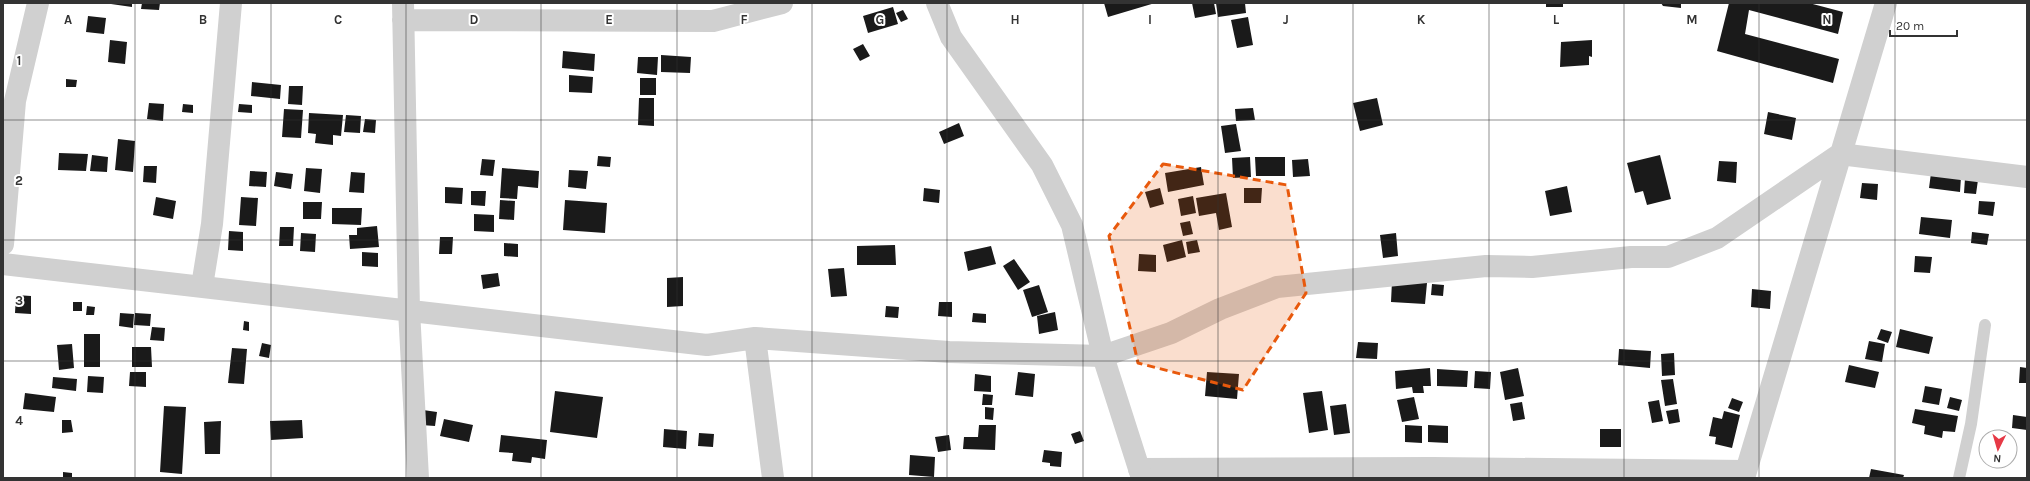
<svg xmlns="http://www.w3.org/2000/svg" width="2030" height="481" font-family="Karla,sans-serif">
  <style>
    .building { fill: #1a1a1a }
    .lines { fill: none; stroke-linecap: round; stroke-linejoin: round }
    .service { stroke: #d0d0d0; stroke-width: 12 }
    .minor { stroke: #d0d0d0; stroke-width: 22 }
    .tertiary { stroke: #d0d0d0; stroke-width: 22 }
    .marked { fill: #e8590c; fill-opacity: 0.2; stroke: #e8590c; stroke-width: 3; stroke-dasharray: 8 5; stroke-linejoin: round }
    .grid { fill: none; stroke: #333; stroke-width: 1; stroke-opacity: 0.55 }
    .grid-label { font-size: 13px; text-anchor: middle; font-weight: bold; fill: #333; stroke: #fff; stroke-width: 4; stroke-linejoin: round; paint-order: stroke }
  </style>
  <rect width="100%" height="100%" fill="#fff"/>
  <path class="building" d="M104,3H132V7Z
    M142,3H160L159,10L141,9Z
    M1104,3H1155L1108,17Z
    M1192,3H1214L1216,14L1195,18Z
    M1216,3H1245L1246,13L1218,17Z
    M1546,3H1563V7H1546Z
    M1661,3H1681V8L1663,6Z
    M1729,3H1809L1843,12L1838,34L1749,10L1745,34L1839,59L1833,83L1717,51Z
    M893,7L898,24L868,33L863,16Z
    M903,10L908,19L901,22L896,13Z
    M88,16L106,18L104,34L86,32Z
    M1248,17L1253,45L1237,48L1231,20Z
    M110,40L127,42L125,64L108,62Z
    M1592,40V57L1589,56V65L1560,67L1561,42Z
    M863,44L870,56L860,61L853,49Z
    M563,51L595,54L594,71L562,68Z
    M661,55L691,57L690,73L661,72Z
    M638,57H658L657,75L637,73Z
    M569,75L593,77L592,93L569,92Z
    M640,78H656V95H640Z
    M66,79L77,80L76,87H66Z
    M252,82L281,85L280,99L251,96Z
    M289,86H303L302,105L288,104Z
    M639,98H654V126L638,125Z
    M1377,98L1383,125L1360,131L1353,103Z
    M149,103L164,104L163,121L147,119Z
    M183,104L193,105V113L182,112Z
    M239,104L252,105V113L238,112Z
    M1253,108L1255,120L1236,121L1235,109Z
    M284,109L303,110L301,138L282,137Z
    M1768,112L1796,118L1792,140L1764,134Z
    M309,113L343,115L341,136L333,135V145L315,143L316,134L308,133Z
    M346,115L361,116L360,133L344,132Z
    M365,119L376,120L375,133L363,132Z
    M959,123L964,136L944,144L939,132Z
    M1236,124L1241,151L1225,153L1221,126Z
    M118,139L135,141L133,172L115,170Z
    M59,153L88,154L86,171L58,170Z
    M92,155L108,157L107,172L90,171Z
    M1660,155L1671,199L1647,205L1643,191L1635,193L1627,163Z
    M598,156L611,157L610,167L597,166Z
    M1250,157L1251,177L1233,178L1232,158Z
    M1255,157H1285V176H1256Z
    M482,159L495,160L493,176L480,175Z
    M1308,159L1310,176L1293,177L1292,160Z
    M1719,161L1737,162L1736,183L1717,181Z
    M144,166H157L156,183L143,182Z
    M1201,167L1204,185L1168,192L1165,173Z
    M306,168L322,169L320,193L304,191Z
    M502,168L539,171L538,188L518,186L517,199L500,198Z
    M569,170L588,171L586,189L568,187Z
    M250,171L267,172L266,187L249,186Z
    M276,172L293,174L291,189L274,186Z
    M351,172L365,173L364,193L349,192Z
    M1931,173L1961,177L1960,192L1929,188Z
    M1965,178L1978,180L1976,194L1964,193Z
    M1862,183L1878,184L1877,200L1860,198Z
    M1567,186L1572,212L1550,216L1545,191Z
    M445,187L463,188L462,204L445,203Z
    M924,188L940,190L939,203L923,201Z
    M1160,188L1164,204L1150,208L1145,192Z
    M1244,188H1262L1261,203H1244Z
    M471,191H486L485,206L471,205Z
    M1226,193L1232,227L1219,230L1216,213L1199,216L1196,198Z
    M1193,196L1196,213L1181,216L1178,199Z
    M156,197L176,201L173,219L153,215Z
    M241,197L258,198L256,226L239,225Z
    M500,200L515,201L514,220L499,219Z
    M565,200L607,203L605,233L563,230Z
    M1979,201L1995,202L1993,216L1978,214Z
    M303,202H322L321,219H303Z
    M332,208H362L361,225L332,224Z
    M474,214L494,215V232L474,231Z
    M1921,217L1952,220L1950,238L1919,234Z
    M1190,221L1193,234L1183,236L1180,223Z
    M377,226L379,247L350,249L349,235H357V228Z
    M280,227H294L293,246H279Z
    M229,231L243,232V251L228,250Z
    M1972,232L1989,234L1987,245L1971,243Z
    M301,233L316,234L315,252L300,251Z
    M1396,233L1398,256L1383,258L1380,235Z
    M440,237H453L452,254H439Z
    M1182,240L1186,257L1167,262L1163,245Z
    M1197,240L1200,252L1188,254L1186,242Z
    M504,243L518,244V257L504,256Z
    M895,245L896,265H857V246Z
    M991,246L996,264L968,271L964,252Z
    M362,252L378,253V267L362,266Z
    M1139,254L1156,255V272L1138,271Z
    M1915,256L1932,257L1930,273L1914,272Z
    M1014,259L1030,282L1018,290L1003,266Z
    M844,268L847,296L831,297L828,269Z
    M498,273L500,286L483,289L481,275Z
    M683,277V306L667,307V278Z
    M1392,281L1427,283L1425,304L1391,302Z
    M1432,284L1444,285L1443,296L1431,295Z
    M1039,285L1048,312L1032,317L1023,290Z
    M1752,289L1771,291L1770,309L1751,307Z
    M16,295L31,296V314L15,313Z
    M73,302H82V311H73Z
    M939,302H952V317L938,316Z
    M87,306L95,307L94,315H86Z
    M886,306L899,307L898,318L885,317Z
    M1055,312L1058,330L1039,334L1037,316Z
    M120,313L134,314L133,328L119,326Z
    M135,313L151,314L150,326L134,325Z
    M973,313L986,314V323L972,322Z
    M244,321L249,322V331L243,330Z
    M152,327L165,328L164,341L150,340Z
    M1881,329L1892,332L1888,343L1877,339Z
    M1900,329L1933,337L1929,354L1896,347Z
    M84,334H100V367H84Z
    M1869,341L1885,344L1882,362L1865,359Z
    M1358,342L1378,343L1377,359L1356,358Z
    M262,343L271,345L269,358L259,356Z
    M72,344L74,368L59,370L57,345Z
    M132,347H151L152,367H132Z
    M232,348L247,349L244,384L228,383Z
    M1619,349L1651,351L1650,368L1618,365Z
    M1674,353L1675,375L1662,376L1661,354Z
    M1849,365L1879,372L1875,388L1845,382Z
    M2020,367L2027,368V383H2019Z
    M1430,368L1431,386H1423L1424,393H1413L1412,387L1396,389L1395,371Z
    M1518,368L1524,396L1505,400L1500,372Z
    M1437,369L1468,371L1467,387L1437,386Z
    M1475,371L1491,372L1490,389L1474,388Z
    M130,372H146V387L129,386Z
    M1018,372L1035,374L1033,397L1015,395Z
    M1207,372L1239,374L1237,399L1205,396Z
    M975,374L991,376V392L974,391Z
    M88,376L104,377L103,393L87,392Z
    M53,377L77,379L76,391L52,388Z
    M1673,379L1677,404L1665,406L1661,380Z
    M1925,386L1942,389L1939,405L1922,402Z
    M555,391L603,397L597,438L550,432Z
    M1322,391L1328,430L1309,433L1303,393Z
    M25,393L56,397L54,412L23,409Z
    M983,394L993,395L992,405H982Z
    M1414,397L1419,419L1402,422L1397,400Z
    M1950,397L1962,400L1959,411L1947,408Z
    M1732,398L1743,402L1739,412L1728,408Z
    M1659,400L1663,421L1652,423L1648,402Z
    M1522,402L1525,419L1513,421L1510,404Z
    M1346,404L1350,433L1334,435L1330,406Z
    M164,406L186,407L182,474L160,472Z
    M985,407L994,408L993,420L985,419Z
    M1678,409L1680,422L1669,424L1666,411Z
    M1915,409L1958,416L1955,432L1943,431L1942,438L1924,434L1925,426L1912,423Z
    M423,410L437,412L435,426L421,425Z
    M1724,411L1740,415L1732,448L1715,444L1716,437L1709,436L1713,417L1722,419Z
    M2013,415L2027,417V430L2012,428Z
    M444,419L473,425L469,442L440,436Z
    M62,420H71L73,432L62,433Z
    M302,420L303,438L271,440L270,421Z
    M221,421L220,454H205L204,422Z
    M979,425H996L995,450L963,449L964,437H978Z
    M1405,425L1422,426V443L1405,442Z
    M1428,425L1448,426V443L1428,442Z
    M664,429L687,431L686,449L663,447Z
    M1600,429H1621V447H1600Z
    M1080,431L1084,441L1075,444L1071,434Z
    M699,433L714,434L713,447L698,446Z
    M501,435L547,440L545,459L532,457L531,463L512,461L513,453L499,452Z
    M949,435L951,450L938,452L935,437Z
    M1044,450L1062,452L1061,467L1050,466V463L1042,462Z
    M910,455L935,457L934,477L909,475Z
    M1871,469L1904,475L1903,478H1869Z
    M63,472L72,473V477H63Z"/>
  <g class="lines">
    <path class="service" d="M1959,478L1971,424L1985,325"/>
    <path class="minor" d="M403,3L409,310L418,478
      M403,20L713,21L782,3
      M3,244L15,101L38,3
      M3,264L707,345L755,338L949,352L1103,356L1171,333L1220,309L1277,287L1486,266L1532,267L1631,257H1668L1717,238L1840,154L2027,177
      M202,286L212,224L231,3
      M755,338L773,478
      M1139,469L1433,468L1746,471
      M1744,478L1886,3"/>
    <path class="tertiary" d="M937,3L951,37L1042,165L1072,225L1103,356L1142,478"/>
  </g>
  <path class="marked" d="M1163,164L1287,185L1306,293L1243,390L1138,363L1109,236Z"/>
  <path class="grid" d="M135,3V478M271,3V478M406,3V478M541,3V478M677,3V478M812,3V478M947,3V478M1083,3V478M1218,3V478M1353,3V478M1489,3V478M1624,3V478M1759,3V478M1895,3V478M3,120H2027M3,240H2027M3,361H2027"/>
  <g class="grid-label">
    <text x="68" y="24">A</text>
    <text x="203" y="24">B</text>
    <text x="338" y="24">C</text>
    <text x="474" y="24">D</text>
    <text x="609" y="24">E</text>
    <text x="744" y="24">F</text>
    <text x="880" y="24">G</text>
    <text x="1015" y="24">H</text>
    <text x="1150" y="24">I</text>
    <text x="1286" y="24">J</text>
    <text x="1421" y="24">K</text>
    <text x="1556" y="24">L</text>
    <text x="1692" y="24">M</text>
    <text x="1827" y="24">N</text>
    <text x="19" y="65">1</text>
    <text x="19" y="185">2</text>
    <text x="19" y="305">3</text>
    <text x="19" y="425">4</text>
  </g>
  <rect width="2030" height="481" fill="none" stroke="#333333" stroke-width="8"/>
  <g transform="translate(1998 449) rotate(185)"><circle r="19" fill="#ffffff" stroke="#adadad"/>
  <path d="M0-3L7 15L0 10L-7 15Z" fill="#e63946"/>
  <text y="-6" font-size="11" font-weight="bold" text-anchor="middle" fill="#333333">N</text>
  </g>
  <path d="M1890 30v6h67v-6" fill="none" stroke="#333333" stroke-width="2"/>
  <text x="1896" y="30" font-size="12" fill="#333333" stroke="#ffffff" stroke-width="3" paint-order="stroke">20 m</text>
</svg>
